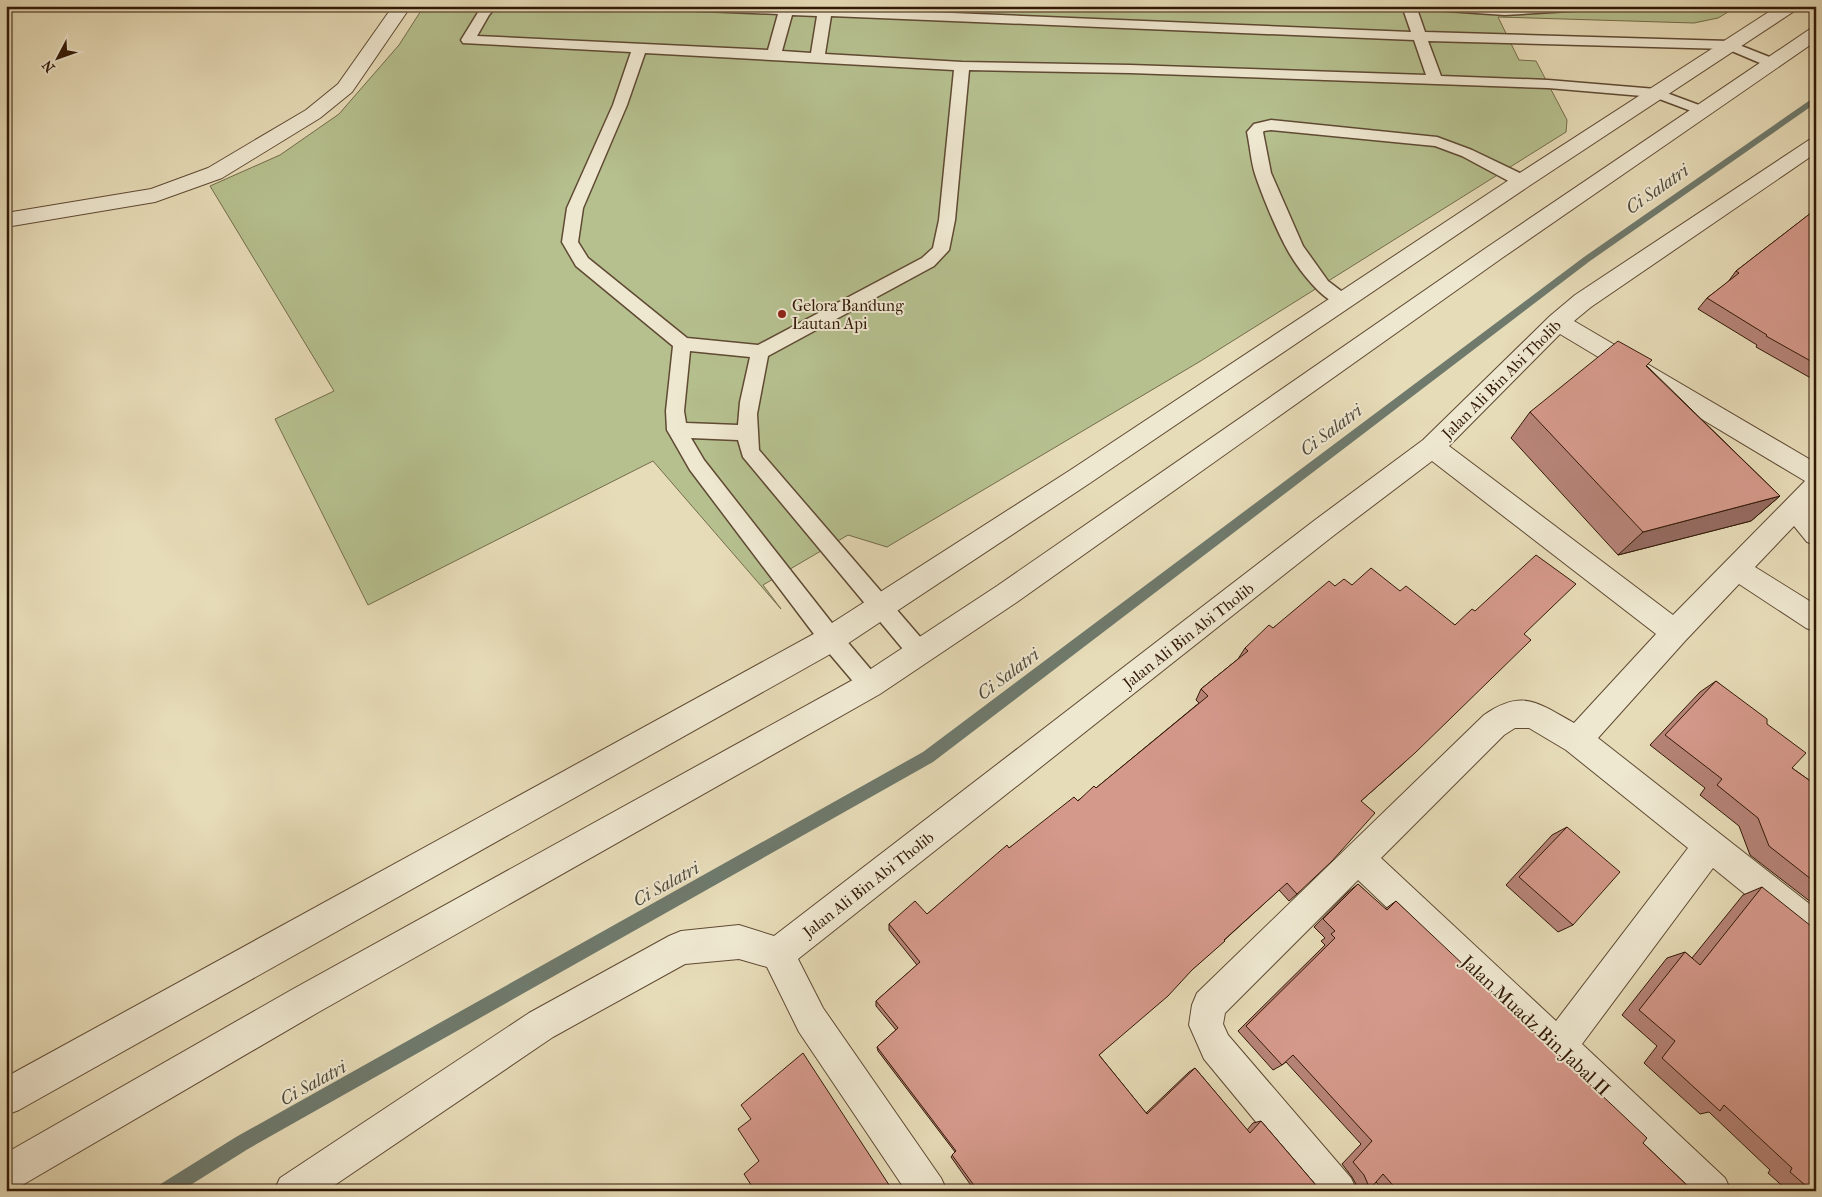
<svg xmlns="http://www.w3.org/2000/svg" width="1822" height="1197" font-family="'IM FELL French Canon',serif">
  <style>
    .green { fill: #b6c08f; stroke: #746c4b }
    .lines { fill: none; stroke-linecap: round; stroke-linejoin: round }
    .stream { fill: #6f7a6d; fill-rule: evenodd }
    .service-casing { stroke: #5f4a33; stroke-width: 3 }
    .minor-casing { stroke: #5f4a33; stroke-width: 2 }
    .tertiary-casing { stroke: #5f4a33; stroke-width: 2 }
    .service { fill: #efe8d1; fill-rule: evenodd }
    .minor { fill: #efe8d1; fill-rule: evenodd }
    .tertiary { fill: #efe8d1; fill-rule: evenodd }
    .wall { fill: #b78478; stroke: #321907 }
    .shaded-wall { fill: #956b61; stroke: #321907 }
    .building { fill: #d5998b; stroke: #321907 }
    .poi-dot { fill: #8f2418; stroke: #efe8d1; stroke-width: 2 }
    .labels { text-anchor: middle; stroke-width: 4; stroke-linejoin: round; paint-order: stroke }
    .poi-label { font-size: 16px; fill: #321907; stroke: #efe8d1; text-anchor: start }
    .street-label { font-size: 16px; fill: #321907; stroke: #efe8d1 }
    .water-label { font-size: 18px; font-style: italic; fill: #504a3a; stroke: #efe8d1 }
    .near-street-label { font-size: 19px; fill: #321907; stroke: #efe8d1 }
  </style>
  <rect width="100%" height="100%" fill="#e7dcb8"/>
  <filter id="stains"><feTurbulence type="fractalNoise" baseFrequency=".004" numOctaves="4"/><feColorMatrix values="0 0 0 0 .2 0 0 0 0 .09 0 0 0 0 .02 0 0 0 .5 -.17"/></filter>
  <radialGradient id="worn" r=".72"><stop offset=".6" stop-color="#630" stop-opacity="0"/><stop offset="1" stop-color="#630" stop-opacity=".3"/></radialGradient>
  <path class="green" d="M424,6H1738L1718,18L1694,23L1498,17L1519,60L1536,61L1567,120L1566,132L1199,362L887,547L848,535L763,585L781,609L653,461L368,605L275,419L334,391L210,186L280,155L339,114L399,45Z"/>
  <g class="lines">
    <path class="stream" d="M1816,96V103L1590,261L933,762L248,1149L181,1191H157L159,1185L236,1137L923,752L1584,257Z"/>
    <defs>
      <path id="service" d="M482,6H497L489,15L477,36L768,50L778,14L679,10L672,6H833L832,8L1411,32L1402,6H1416L1425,32L1729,41L1777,60L1779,63L1777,66H1767L1727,49L1428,41L1441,76L1548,80L1656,89L1707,108L1709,111L1707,114L1702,115L1654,97L1548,88L1130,73L969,70L955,220L949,250L934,266L768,356L757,414L759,450L928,646L931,653L928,660L920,663L912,660L743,457L738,440L691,438L704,460L839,632L878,678L881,685L878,692L870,695L862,692L823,646L690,470L670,435L667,430L666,411L673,346L576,266L562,242L567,208L613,105L631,52L463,43L461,40ZM792,15L817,16L811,53L782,51ZM831,16L1414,40L1426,75L1130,65L962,62L825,54ZM645,53L954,70L939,220L933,248L922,258L758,345L687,338L588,258L578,242L583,208L627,105ZM690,351L750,357L740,402L738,425L686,423L684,411Z
        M1425,6H1593L1586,10L1505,15L1432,10Z
        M1271,120L1437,137L1472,150L1528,177L1530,181L1528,185H1516L1462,156L1435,146L1271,130L1264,131L1263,132L1271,173L1303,246L1328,281L1349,297L1352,301L1349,305C1328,311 1296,266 1287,249C1276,229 1262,195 1255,174C1251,161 1250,146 1247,132L1254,124Z"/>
      <path id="minor" d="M1816,138V153L1591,307L1574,321L1816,463V503L1811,508L1816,515V545L1807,542L1794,526L1755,567L1816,605V632L1806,628L1739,584L1685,641L1598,738L1816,909V946L1804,942L1713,868L1582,1044L1725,1178L1731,1191H1685L1358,880L1225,1013L1223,1024L1228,1035L1351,1178L1357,1191H1313L1204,1059L1189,1025L1192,1005L1197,993L1484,715C1522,689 1537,702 1574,723L1656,634L1432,461L1333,536L798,959L823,1008L941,1178L947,1191H906L799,1032L767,967L739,959L685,964L553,1037L326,1191H274L280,1178L529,1013L669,936L681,931L739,925L774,936L1315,520L1423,440L1550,316L1575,295L1809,140ZM1560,334L1805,481L1673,615L1449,446ZM1515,728H1529L1566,750L1688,848L1556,1021L1381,858L1504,735Z"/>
      <path id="tertiary" d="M393,6H411L352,92L320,118L222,178L155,202L6,227V213L151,189L208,168L306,110L338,84Z
        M1778,6H1799L1796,10L1529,186L1090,483L841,648L19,1110L6,1115V1077L821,630L1072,469L1515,176Z
        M1816,28V41L1502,258L1017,602L880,694L317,1013L19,1187L6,1191V1153L293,989L860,676L997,586L1486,248L1810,29Z"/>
    </defs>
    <use href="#service" class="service-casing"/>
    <use href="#minor" class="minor-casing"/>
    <use href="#tertiary" class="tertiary-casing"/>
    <use href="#service" class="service"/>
    <use href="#minor" class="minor"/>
    <use href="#tertiary" class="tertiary"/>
  </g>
  <path class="wall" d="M1816,202V381L1756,347L1757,345L1698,309L1707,298L1728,282L1736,271L1815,210L1811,208Z
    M1647,366L1780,496L1751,521L1618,555L1511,438L1530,412Z
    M1352,585L1400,591L1455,625L1475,611L1524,635L1405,762L1361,801L1297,894L1289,901L1279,890L1099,1055L1146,1113L1189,1072L1195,1068L1247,1130L1253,1123L1261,1121L1321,1191H975L951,1157L955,1152L878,1051L877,1047L896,1030L876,1006V1001L917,965L889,930V924L927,914L1009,848L1096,788L1199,703L1196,700L1201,689L1238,659L1245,648L1273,628L1335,586Z
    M1716,681L1767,724L1792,768L1816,785V906L1750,855L1739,826L1700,795L1705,788L1650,745L1700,692Z
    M1567,827L1573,925L1558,932L1506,885L1552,835Z
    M1358,884L1385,909L1396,901L1643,1143L1693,1191H1384L1376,1182L1370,1189L1359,1190L1352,1177L1342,1164L1361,1144L1286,1062L1282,1065L1273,1070L1238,1031L1325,945L1321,941L1325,938L1314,927L1348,892Z
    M1762,887L1816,1191H1788L1768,1173L1770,1170L1709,1112L1700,1114L1644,1063L1657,1046L1622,1015L1667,958L1685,952L1692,958L1743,895Z"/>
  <path class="shaded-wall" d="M1780,496L1751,521L1618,555L1643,532Z"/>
  <path class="building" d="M1816,209V364L1766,336L1767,335L1707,298L1739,273L1736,271Z
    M1618,341L1652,360L1646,366L1780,496L1643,532L1530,412Z
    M1536,555L1576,584L1524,634L1531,640L1415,753L1361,801L1375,813L1332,861L1297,894L1287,883L1224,940L1225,941L1192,970L1168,996L1099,1055L1147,1114L1195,1068L1250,1133L1261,1121L1321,1191H978L952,1155L956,1151L877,1047L898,1028L876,1001L920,962L889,924L915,901L927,914L1007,845L1009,848L1074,797L1078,801L1094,786L1096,788L1208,696L1201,689L1248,651L1245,648L1269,625L1273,628L1329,581L1335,586L1344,579L1352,585L1371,568L1400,591L1406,586L1455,625L1472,609L1475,611Z
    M1716,681L1767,719V724L1806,753L1792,768L1816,785V883L1769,846L1758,818L1717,785L1722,779L1665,735Z
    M1567,827L1620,872L1573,925L1519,877Z
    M1358,884L1387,910L1396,901L1647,1138L1643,1143L1693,1191H1398L1383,1174L1370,1189L1364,1175L1353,1162L1372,1141L1293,1055L1282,1065L1246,1026L1335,938L1331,934L1335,931L1323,919Z
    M1762,887L1816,930V1191H1812L1790,1172L1792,1168L1724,1105L1720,1111L1662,1058L1675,1041L1639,1010L1685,952L1700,965Z
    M803,1053L893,1191H755L744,1174L759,1161L738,1129L751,1119L741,1105Z"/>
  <circle class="poi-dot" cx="782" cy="314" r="5"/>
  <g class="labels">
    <g class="poi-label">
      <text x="792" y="311">Gelora Bandung<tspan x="792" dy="18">Lautan Api</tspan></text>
    </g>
    <g class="street-label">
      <text transform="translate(1501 379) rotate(-45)" y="6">Jalan Ali Bin Abi Tholib</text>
      <text transform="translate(1188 635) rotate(-38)" y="6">Jalan Ali Bin Abi Tholib</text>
      <text transform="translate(868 884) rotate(-38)" y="6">Jalan Ali Bin Abi Tholib</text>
    </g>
    <g class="water-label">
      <text transform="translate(1657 189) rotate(-35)" y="6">Ci Salatri</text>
      <text transform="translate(1331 430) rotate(-37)" y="6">Ci Salatri</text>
      <text transform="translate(1008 674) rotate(-37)" y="6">Ci Salatri</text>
      <text transform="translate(666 884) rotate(-29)" y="6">Ci Salatri</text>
      <text transform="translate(313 1083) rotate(-29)" y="6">Ci Salatri</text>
    </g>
    <g class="near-street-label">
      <text transform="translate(1536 1025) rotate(43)" y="7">Jalan Muadz Bin Jabal II</text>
    </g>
  </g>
  <rect width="1822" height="1197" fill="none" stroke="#e7dcb8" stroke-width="25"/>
  <rect x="8" y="8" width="1807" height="1182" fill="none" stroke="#321907" stroke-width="2.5"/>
  <rect x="12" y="12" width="1797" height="1172" fill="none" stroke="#321907"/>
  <g transform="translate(58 58) rotate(229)" stroke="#efe8d1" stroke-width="4" paint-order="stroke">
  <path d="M0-4L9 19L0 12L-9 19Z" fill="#321907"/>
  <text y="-8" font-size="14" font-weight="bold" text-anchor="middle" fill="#321907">N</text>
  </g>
  <rect width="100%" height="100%" filter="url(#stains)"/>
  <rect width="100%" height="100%" fill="url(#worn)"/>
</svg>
